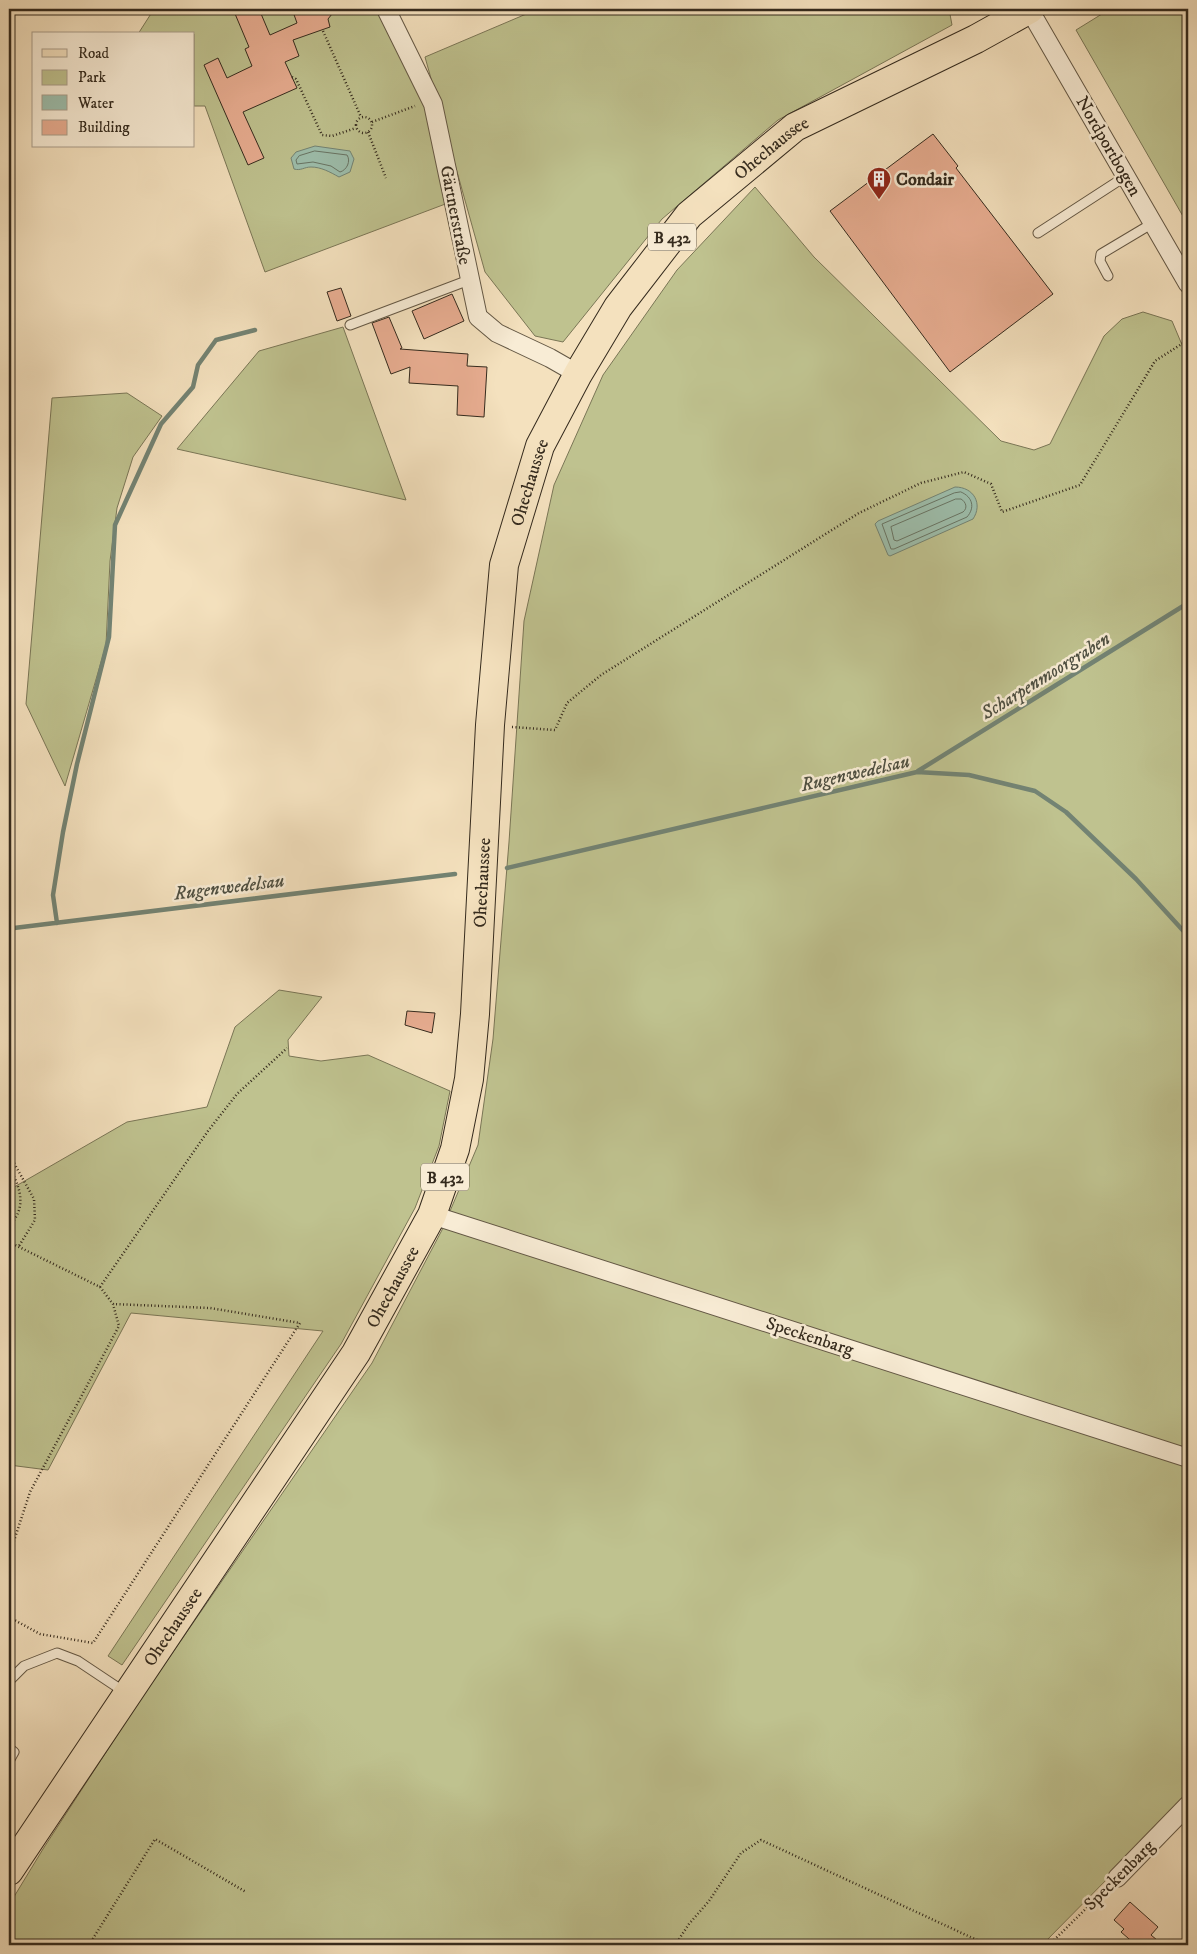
<svg xmlns="http://www.w3.org/2000/svg" width="1197" height="1954" font-family="'IM FELL DW Pica',serif">
  <style>
    .green { fill: #bfc28f; stroke: #7a7656 }
    .water { fill: #9dbeac; stroke: #738373 }
    .lines { fill: none; stroke-linecap: round; stroke-linejoin: round }
    .shore { stroke: #687464; stroke-width: 1 }
    .stream { stroke: #738373; stroke-width: 4.5 }
    .building { fill: #e8ad91; stroke: #342a1d }
    .lane-casing { stroke: #645845; stroke-width: 11 }
    .street-casing { stroke: #645845; stroke-width: 20 }
    .primary-casing { stroke: #342a1d; stroke-width: 30 }
    .path { stroke: #342a1d; stroke-width: 2.5; stroke-dasharray: 1 2.5; stroke-linecap: butt }
    .lane { stroke: #f8ecd5; stroke-width: 9 }
    .street { stroke: #f8ecd5; stroke-width: 18 }
    .primary { stroke: #f4e1be; stroke-width: 28 }
    .labels { text-anchor: middle; stroke-width: 5; stroke-linejoin: round; paint-order: stroke }
    .shield { fill: #f8ecd5; stroke: #6f6454; stroke-width: 1 }
    .shield-label { font-size: 16px; font-weight: bold; fill: #342a1d }
    .street-label { font-size: 18px; fill: #342a1d; stroke: #f8ecd5 }
    .poi-label { font-size: 18px; font-weight: bold; fill: #342a1d; stroke: #f8ecd5; text-anchor: start }
    .water-label { font-size: 19px; font-style: italic; fill: #4e4f41; stroke: #f8ecd5 }
  </style>
  <rect width="100%" height="100%" fill="#f4e1be"/>
  <filter id="stains"><feTurbulence type="fractalNoise" baseFrequency=".004" numOctaves="4"/><feColorMatrix values="0 0 0 0 .2 0 0 0 0 .09 0 0 0 0 .02 0 0 0 .5 -.17"/></filter>
  <radialGradient id="worn" r=".72"><stop offset=".6" stop-color="#630" stop-opacity="0"/><stop offset="1" stop-color="#630" stop-opacity=".3"/></radialGradient>
  <path class="green" d="M154,9H380L425,101L448,203L265,272L205,106H194V34H138Z
    M538,9H949L952,25L778,120L662,219L563,342L535,336L485,272L425,57Z
    M1110,9H1188V225L1076,30Z
    M755,187L814,257L1001,441L1034,450L1050,444L1104,336L1122,319L1143,312L1172,321L1188,359V1797L1042,1945H9V1905L43,1849L140,1700L372,1363L442,1230L478,1145L493,1039L509,842L524,621L554,485L603,375L677,270Z
    M343,327L406,500L177,449L259,351Z
    M127,393L162,416L133,457L117,508L110,561L106,645L65,786L26,704L52,398Z
    M279,990L322,997L288,1040L289,1056L321,1061L368,1055L450,1091L439,1146L415,1208L341,1344L122,1665L108,1656L323,1331L131,1313L48,1470L9,1465V1190L127,1122L207,1107L235,1027Z"/>
  <path class="water" d="M315,146L350,151L354,159L350,172L339,177C330,172 321,167 311,167C304,167 301,171 294,169L291,158L296,152Z
    M955,487C974,487 983,504 973,519L890,556L888,555L875,524L878,521Z"/>
  <g class="lines">
    <path class="shore" d="M315,151L347,155C351,161 347,170 340,172L331,166L313,162L297,164L296,160L299,156Z
      M961,492C973,497 975,508 967,517L894,549H891L882,524L954,493Z
      M956,499H961C966,502 968,508 963,512L897,541L894,540L891,527Z"/>
    <path class="stream" d="M918,771L1188,603
      M507,868L917,772L969,775L1035,791L1066,812L1136,879L1188,936
      M57,923L53,895L63,832L77,764L109,637L115,525L161,424L193,387L198,365L216,340L255,330
      M9,932L14,928L455,874"/>
  </g>
  <path class="building" d="M233,9H259L270,35L297,23L292,9H336L328,19L330,27L293,40L299,56L285,62L297,88L243,112L264,158L248,165L204,65L218,58L227,78L252,66L245,49L249,47Z
    M933,134L958,166L956,168L1053,294L950,372L830,211Z
    M341,288L351,316L337,321L327,292Z
    M452,294L464,321L424,339L412,311Z
    M389,317L402,348L400,349L468,354L467,366L487,367L484,417L457,415L458,386L409,383L410,367L391,374L372,323Z
    M407,1011L435,1013L432,1033L405,1025Z
    M1130,1902L1158,1927L1151,1935L1163,1945H1136L1121,1932L1124,1929L1114,1920Z"/>
  <g class="lines">
    <defs>
      <path id="lane" d="M1038,233L1126,176
        M1108,276L1100,261L1101,254L1153,223
        M350,325L469,280
        M9,1681L24,1666L57,1653L78,1661L126,1693
        M9,1748L14,1752L9,1761"/>
      <path id="street" d="M386,9L433,104L478,317L497,333L550,358L578,374
        M1029,9L1188,284
        M432,1215L1188,1458
        M1117,1878L1188,1805"/>
      <g id="primary">
        <path id="s1" d="M9,1871L356,1353L432,1215L455,1149L469,1079L475,1014L490,725L504,565L540,446L578,374L618,307L689,215L795,127L976,39L1030,9"/>
      </g>
    </defs>
    <use href="#lane" class="lane-casing"/>
    <use href="#street" class="street-casing"/>
    <use href="#primary" class="primary-casing"/>
    <path class="path" d="M323,31L361,117
      M292,77L296,79L322,135L332,136L356,128
      M356 125a8 8 0 1 1 16 0a8 8 0 1 1-16 0Z
      M372,122L415,106
      M368,132L386,178
      M512,727L555,730L567,703L601,675L859,513L921,483L964,472L991,484L1002,512L1080,485L1155,361L1188,340
      M9,1154L34,1199L35,1220L19,1246
      M9,1167C21,1188 27,1208 9,1226
      M9,1226L12,1243
      M9,1242L100,1287L113,1304L119,1326L30,1492L9,1556
      M100,1287L208,1131L237,1094L287,1048
      M9,1617L40,1634L93,1643L300,1323L210,1308L113,1304
      M89,1945L155,1839L246,1892
      M675,1945L689,1924L709,1901L741,1853L761,1840L979,1941L980,1945
      M1049,1945L1107,1888"/>
    <use href="#lane" class="lane"/>
    <use href="#street" class="street"/>
    <use href="#primary" class="primary"/>
  </g>
  <defs>
    <symbol id="building-pin" viewBox="-11 -11 22 30"><path d="M0 17L-7.5 6A9.5 9.5 0 1 1 7.5 6Z" fill="#8f2418" stroke="#f8ecd5"/><path d="M-4-6H4V6H1V3H-1V6H-4ZM-2.5-4.3h1.7v1.8h-1.7ZM.8-4.3h1.7v1.8H.8ZM-2.5-1h1.7V.8h-1.7ZM.8-1h1.7V.8H.8Z" fill="#fff"/></symbol>
  </defs>
  <g fill-rule="evenodd">
    <use href="#building-pin" x="865" y="165" width="28" height="38"/>
  </g>
  <g class="labels">
    <g class="shield">
      <rect x="648" y="223.5" width="48" height="27" rx="4"/>
      <rect x="421" y="1163.5" width="48" height="27" rx="4"/>
    </g>
    <g class="shield-label">
      <text x="672" y="243">B 432</text>
      <text x="445" y="1183">B 432</text>
    </g>
    <g class="street-label">
      <text transform="translate(1109 146) rotate(60)" y="6">Nordportbogen</text>
      <text dy="6" stroke="none"><textPath href="#s1" startOffset="1944">Ohechaussee</textPath></text>
      <text transform="translate(456 215) rotate(79)" y="6">Gärtnerstraße</text>
      <text dy="6" stroke="none"><textPath href="#s1" startOffset="1524">Ohechaussee</textPath></text>
      <text dy="6" stroke="none"><textPath href="#s1" startOffset="1119">Ohechaussee</textPath></text>
      <text dy="6" stroke="none"><textPath href="#s1" startOffset="699">Ohechaussee</textPath></text>
      <text transform="translate(810 1336) rotate(18)" y="6">Speckenbarg</text>
      <text dy="6" stroke="none"><textPath href="#s1" startOffset="294">Ohechaussee</textPath></text>
      <text transform="translate(1119 1875) rotate(-45)" y="6">Speckenbarg</text>
    </g>
    <g class="poi-label">
      <text x="896" y="185">Condair</text>
    </g>
    <g class="water-label">
      <text transform="translate(1045 675) rotate(-32)" y="7">Scharpenmoorgraben</text>
      <text transform="translate(855 772) rotate(-13)" y="7">Rugenwedelsau</text>
      <text transform="translate(229 886) rotate(-7)" y="7">Rugenwedelsau</text>
    </g>
  </g>
  <rect width="1197" height="1954" fill="none" stroke="#f4e1be" stroke-width="30"/>
  <rect x="10" y="10" width="1177" height="1934" fill="none" stroke="#342a1d" stroke-width="2.5"/>
  <rect x="15" y="15" width="1167" height="1924" fill="none" stroke="#342a1d"/>
  <rect x="32" y="32" width="162" height="115" fill="#f8ecd5" stroke="#aa9e8b"/>
  <rect x="42" y="49" width="25" height="8" fill="#f4e1be" stroke="#aa9e8b"/>
  <text x="78" y="58" font-size="15" fill="#342a1d">Road</text>
  <rect x="42" y="70" width="25" height="15" fill="#bfc28f" stroke="#aa9e8b"/>
  <text x="78" y="82" font-size="15" fill="#342a1d">Park</text>
  <rect x="42" y="95" width="25" height="15" fill="#9dbeac" stroke="#aa9e8b"/>
  <text x="78" y="108" font-size="15" fill="#342a1d">Water</text>
  <rect x="42" y="120" width="25" height="15" fill="#e8ad91" stroke="#aa9e8b"/>
  <text x="78" y="132" font-size="15" fill="#342a1d">Building</text>
  <rect width="100%" height="100%" filter="url(#stains)"/>
  <rect width="100%" height="100%" fill="url(#worn)"/>
</svg>
